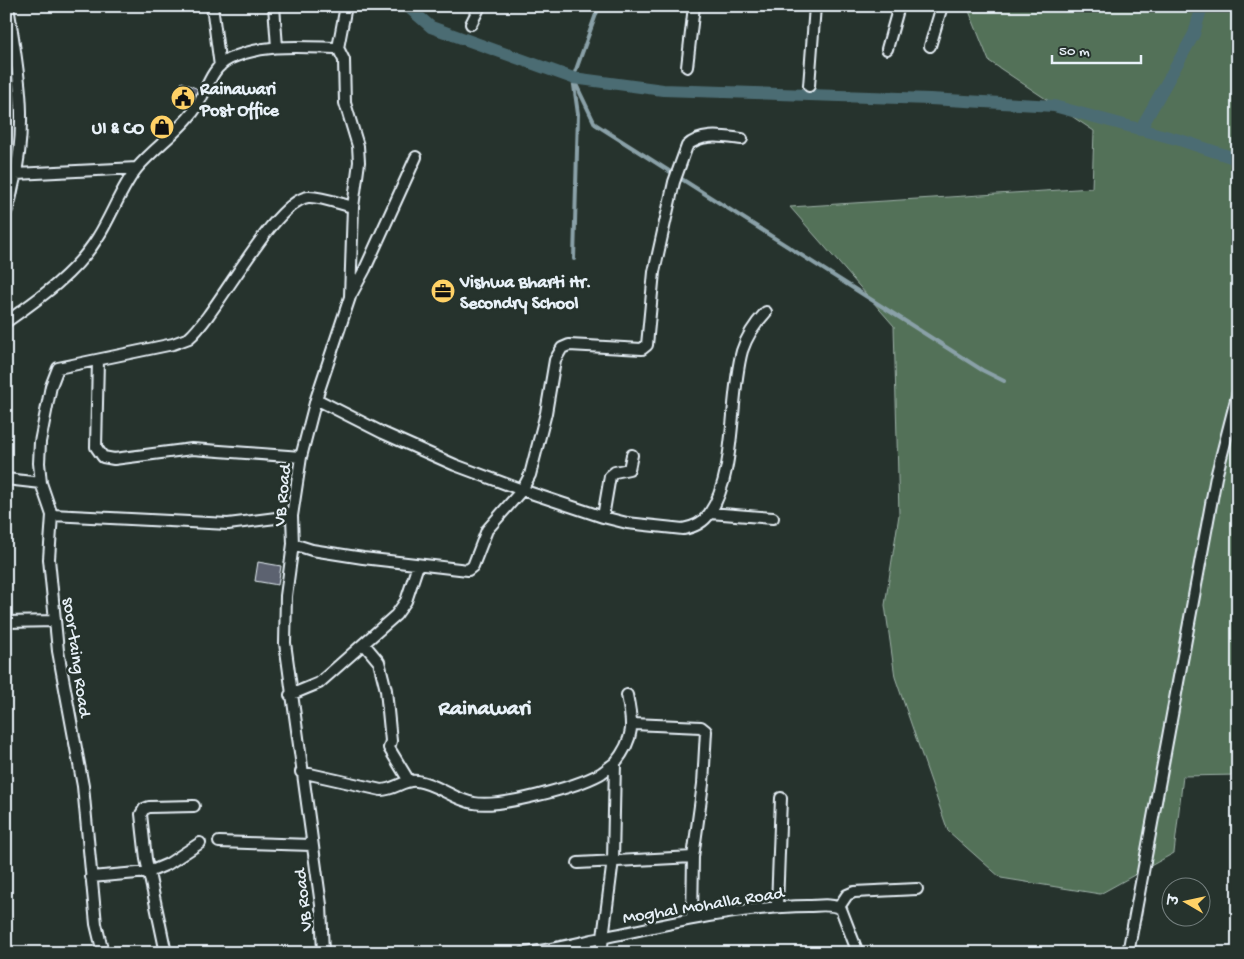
<svg xmlns="http://www.w3.org/2000/svg" width="1244" height="959" font-family="'Gochi Hand','Playpen Sans Deva',sans-serif">
  <style>
    .green { fill: #537159; stroke: #9eb1a8 }
    .lines { fill: none; stroke-linecap: round; stroke-linejoin: round }
    .stream { stroke: #8aa1a8; stroke-width: 4 }
    .canal { stroke: #4c6c73; stroke-width: 12 }
    .building { fill: #5c6270; stroke: #e8f1f8 }
    .minor-casing { stroke: #e8f1f8; stroke-width: 14 }
    .minor { stroke: #26332d; stroke-width: 10 }
    .labels { text-anchor: middle; stroke-width: 5; stroke-linejoin: round; paint-order: stroke }
    .poi-label { font-size: 18px; font-weight: bold; fill: #e8f1f8; stroke: #26332d; text-anchor: start }
    .street-label { font-size: 18px; fill: #e8f1f8; stroke: #26332d }
    .district-label { font-size: 22px; font-weight: bold; fill: #e8f1f8; stroke: #26332d }
  </style>
  <rect width="100%" height="100%" fill="#26332d"/>
  <filter id="ink" filterUnits="userSpaceOnUse"><feTurbulence type="fractalNoise" baseFrequency=".02" numOctaves="2"/><feDisplacementMap in="SourceGraphic" scale="10" xChannelSelector="R" yChannelSelector="G"/><feConvolveMatrix kernelMatrix="1 2 1 2 8 2 1 2 1" color-interpolation-filters="sRGB"/></filter>
  <g filter="url(#ink)">
    <path class="green" d="M967,6H1238V775L1183,776L1174,853L1100,894L1001,878L948,831L895,677L885,605L899,515L894,326L790,207L1092,188L1094,131L989,61Z"/>
    <g class="lines">
      <path class="stream" d="M573,78L595,124L982,370L1004,381
        M574,259L578,114L573,78L599,6"/>
      <path class="canal" d="M407,6L431,27L573,78L663,90L930,99L1054,106L1180,140L1231,157L1238,162
        M1140,130L1194,34L1202,6"/>
    </g>
    <path class="building" d="M182,82L198,89L189,109L173,102Z
      M258,562L281,566L278,585L255,581Z"/>
    <g class="lines">
      <defs>
        <path id="minor" d="M212,6L220,66
          M274,6L277,47
          M471,24L480,6
          M930,46L942,6
          M338,48L346,6
          M887,49L899,6
          M687,67L694,6
          M809,86L815,6
          M16,174L137,168
          M6,212C10,204 11,195 13,186C29,122 18,70 8,6
          M352,293L365,269L416,157
          M6,322C40,298 76,273 98,237C111,217 122,186 137,168C154,148 177,133 193,112C206,95 209,69 229,59C264,43 301,47 338,48
          M98,360L96,447L103,457L114,459L192,449L301,457
          M316,399L383,433L455,465L522,490L603,517L627,523L683,529C694,527 703,523 709,514C737,474 729,398 742,351C747,335 755,324 766,312
          M6,479L41,483
          M710,513L773,518
          M52,515L228,524L292,516
          M603,517L610,476L615,472L629,469L632,455
          M293,544L312,550L363,558L468,570L473,566L487,530L522,490L530,475L546,413L555,360L562,348L569,345L642,349L647,345L654,272L674,182L687,146C701,132 725,137 742,139
          M6,622L55,621
          M364,644L379,662L386,690L391,741L389,748L409,781
          M290,695L319,683L396,615L406,601L418,565
          M633,724L701,727L706,731L703,784L693,857L692,919
          M301,772L381,790C395,790 404,779 417,781C438,784 454,800 474,803C500,808 576,787 600,774C605,771 610,766 615,763
          M219,842L312,845
          M578,863L693,857
          M91,877L149,872L168,864L200,843
          M777,906L781,798
          M839,907L847,895L854,892L917,889
          M103,953L96,924L83,786L58,651L49,559L52,515L41,483L39,463L40,442L51,386L58,368L173,344L189,338C218,313 273,202 308,197C321,196 340,204 353,207
          M166,953L146,859L141,814L144,809L149,807L194,806
          M323,953L321,905L285,643L286,596L293,544L292,516L301,457L316,399L350,297L353,207L359,162L358,146L345,103L344,60L338,48
          M524,953C552,950 578,943 606,937C672,923 739,907 808,906C818,906 832,903 841,909L858,953
          M601,953L613,860L615,763C635,738 633,724 627,695
          M1128,953L1216,477L1238,392"/>
      </defs>
      <use href="#minor" class="minor-casing"/>
      <use href="#minor" class="minor"/>
    </g>
  </g>
  <defs>
    <symbol id="civic-disc" viewBox="-11 -11 22 22"><circle r="9.5" fill="#ffd166" stroke="#26332d"/><path d="M-.6-6.5H3V-4.5H.6V-3L4-1V1h2V6H-6V1h2V-1L-.6-3ZM-1.2 2.5V6h2.4V2.5Z" fill="#111"/></symbol>
    <symbol id="shop-disc" viewBox="-11 -11 22 22"><circle r="9.5" fill="#ffd166" stroke="#26332d"/><path d="M-5-2.5h2.3a2.7 3.5 0 0 1 5.4 0H5L5.5 6h-11ZM-1.5-2.5h3a1.5 2.3 0 0 0-3 0Z" fill="#111"/></symbol>
    <symbol id="office-disc" viewBox="-11 -11 22 22"><circle r="9.5" fill="#ffd166" stroke="#26332d"/><path d="M-6-3h4V-5.5h4V-3h4V5H-6ZM-1-4.5V-3h2v-1.5ZM-6 0V1H6V0Z" fill="#111"/></symbol>
  </defs>
  <g fill-rule="evenodd">
    <use href="#civic-disc" x="169" y="84" width="28" height="28"/>
    <use href="#shop-disc" x="148" y="113" width="28" height="28"/>
    <use href="#office-disc" x="429" y="277" width="28" height="28"/>
  </g>
  <g class="labels">
    <g class="poi-label">
      <text x="200" y="94">Rainawari<tspan x="200" dy="21">Post Office</tspan></text>
      <text x="144" y="133" text-anchor="end">UI &amp; CO</text>
      <text x="460" y="287">Vishwa Bharti Hr.<tspan x="460" dy="21">Secondry School</tspan></text>
    </g>
    <g class="street-label">
      <text transform="translate(281 495) rotate(-84)" y="6">VB Road</text>
      <text transform="translate(78 657) rotate(82)" y="6">soor-taing Road</text>
      <text transform="translate(302 900) rotate(-96)" y="6">VB Road</text>
      <text transform="translate(703 904) rotate(-9)" y="6">Moghal Mohalla Road</text>
    </g>
    <g class="district-label">
      <text x="485" y="714">Rainawari</text>
    </g>
  </g>
  <rect width="1244" height="959" fill="none" stroke="#26332d" stroke-width="25"/>
  <rect x="12" y="12" width="1219" height="934" fill="none" stroke="#e8f1f8" stroke-width="2" filter="url(#ink)"/>
  <g transform="translate(1186 902) rotate(279)"><circle r="24" fill="#26332d" stroke="#747f7e"/>
  <path d="M0-4L9 19L0 12L-9 19Z" fill="#ffd166"/>
  <text y="-8" font-size="14" font-weight="bold" text-anchor="middle" fill="#e8f1f8">उ</text>
  </g>
  <path d="M1052 55v8h89v-8" fill="none" stroke="#e8f1f8" stroke-width="2.5"/>
  <text x="1059" y="55" font-size="15" fill="#e8f1f8" stroke="#26332d" stroke-width="4" paint-order="stroke">50 m</text>
</svg>
